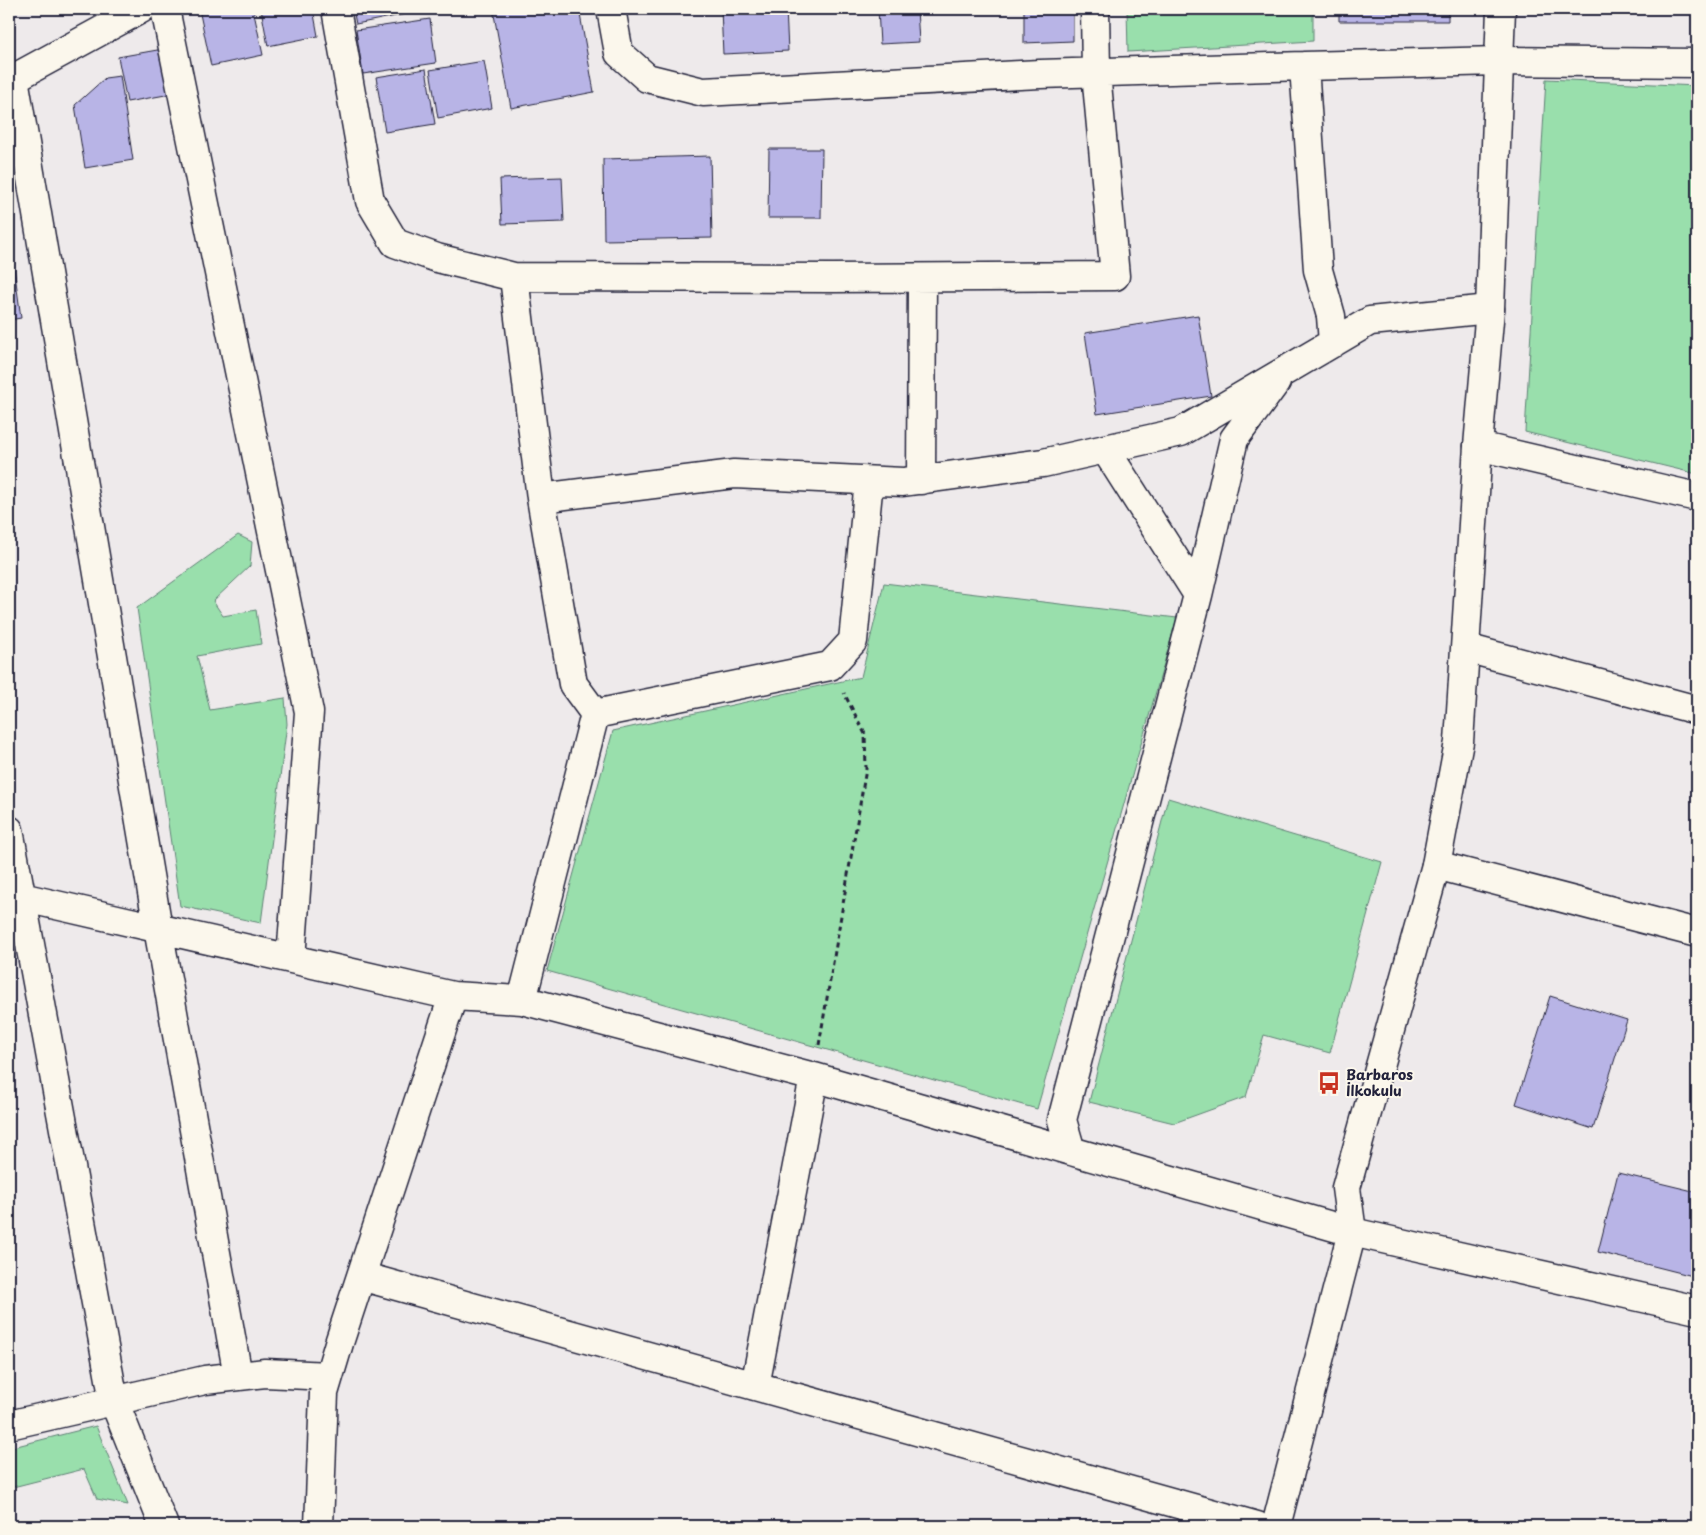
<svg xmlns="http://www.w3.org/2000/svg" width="1706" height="1535" font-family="'Playpen Sans',sans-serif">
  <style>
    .green { fill: #99dfac; stroke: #5e8074 }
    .building { fill: #b8b4e6; stroke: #22223b }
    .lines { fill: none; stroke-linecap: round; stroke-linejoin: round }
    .minor-casing { stroke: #22223b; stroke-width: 31 }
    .tertiary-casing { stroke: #22223b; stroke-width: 31 }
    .secondary-casing { stroke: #22223b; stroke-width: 31 }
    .path { stroke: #22223b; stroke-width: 3; stroke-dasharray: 5 4; stroke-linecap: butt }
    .minor { stroke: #fbf7ec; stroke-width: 28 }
    .tertiary { stroke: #fbf7ec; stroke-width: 28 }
    .secondary { stroke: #fbf7ec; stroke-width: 28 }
    .labels { text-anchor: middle; stroke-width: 4; stroke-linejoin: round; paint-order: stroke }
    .poi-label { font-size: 14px; font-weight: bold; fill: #22223b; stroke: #fbf7ec; text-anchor: start }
  </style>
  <rect width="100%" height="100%" fill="#eeeaeb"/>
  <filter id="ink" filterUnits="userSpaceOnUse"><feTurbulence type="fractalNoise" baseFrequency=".02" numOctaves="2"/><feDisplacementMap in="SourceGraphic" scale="10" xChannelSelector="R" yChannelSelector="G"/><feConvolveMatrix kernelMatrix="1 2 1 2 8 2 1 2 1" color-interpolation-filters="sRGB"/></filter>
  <g filter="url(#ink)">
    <path class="green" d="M1127,9H1313V41L1128,52Z
      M1546,79L1697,86V474L1525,432Z
      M238,535L252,542L250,566L213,601L223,616L256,610L261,644L197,656L210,710L285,698L287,724L261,923L180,906L137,608Z
      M884,583L1177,618L1037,1109L547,971L613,731L861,677Z
      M1168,798L1382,862L1330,1053L1264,1035L1246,1097L1174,1123L1089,1102Z
      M96,1426L128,1505L97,1499L84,1469L9,1488V1448Z"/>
    <path class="building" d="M199,9H253L263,55L211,66Z
      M261,9H313L318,36L268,46Z
      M353,9H421V11L356,24Z
      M493,9H579L594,92L511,108Z
      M721,9H786L788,51L723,54Z
      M878,9H917L919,42L880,44Z
      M1024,9H1073V41L1024,43Z
      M1339,9H1448V21H1339Z
      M430,19L436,63L363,74L356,30Z
      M163,49L171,94L127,102L118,57Z
      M484,61L492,108L438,118L430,70Z
      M426,69L435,124L385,132L376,77Z
      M120,76L133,160L85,168L75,105L105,78Z
      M769,149H822L821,218H768Z
      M710,156L712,238L604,240L603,159Z
      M562,177L564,222L502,224L500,179Z
      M14,267L21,318L9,320V268Z
      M1198,315L1211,396L1097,414L1085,333Z
      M1550,996L1627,1020L1593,1129L1516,1104Z
      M1618,1173L1697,1192V1277L1598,1252Z"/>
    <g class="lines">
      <defs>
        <path id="minor" d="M165,9L309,712L291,959
          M336,9L370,201L395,243L437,258L514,277L833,278L1115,276L1096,73L1095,9
          M611,9L619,53L647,78L703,92L1040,74L1304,66L1499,61L1697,63
          M1304,66L1318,270L1331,316L1333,343
          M14,78L158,928L238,1376
          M514,277L541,498L573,684L595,714L522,1000
          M1478,446L1697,497
          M1105,449L1198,595
          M921,480L922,278
          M541,498L734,474L903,482L1043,463L1181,432L1370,321L1490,309
          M1466,648L1697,710
          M595,714L830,666L853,641L869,481
          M9,830L114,1401L164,1526
          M1436,865L1697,933
          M21,897L453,996L522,1000L814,1077L1352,1232L1697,1310
          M1071,1151L1062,1120L1198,595L1234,439L1276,382
          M361,1276L1257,1526
          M755,1386L814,1077
          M9,1425L205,1380L265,1373L329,1376
          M319,1526L324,1393L339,1343L453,996"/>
        <path id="tertiary" d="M1276,1526L1352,1232L1346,1188L1436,865L1459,742L1478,446L1490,309L1501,9"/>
        <path id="secondary" d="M9,81L141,9"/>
      </defs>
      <use href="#minor" class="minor-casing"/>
      <use href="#tertiary" class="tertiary-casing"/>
      <use href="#secondary" class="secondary-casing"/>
      <path class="path" d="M819,1045L866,769L865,734L844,693"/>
      <use href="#minor" class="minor"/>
      <use href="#tertiary" class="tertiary"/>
      <use href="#secondary" class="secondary"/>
    </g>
  </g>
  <defs>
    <symbol id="bus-bare" viewBox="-9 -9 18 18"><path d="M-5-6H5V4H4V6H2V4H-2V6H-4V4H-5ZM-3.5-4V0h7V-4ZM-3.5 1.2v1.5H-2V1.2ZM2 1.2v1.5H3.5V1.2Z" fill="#c8321e" stroke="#fbf7ec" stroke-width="2.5" paint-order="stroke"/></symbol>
  </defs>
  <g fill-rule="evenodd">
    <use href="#bus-bare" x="1313" y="1067" width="32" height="32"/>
  </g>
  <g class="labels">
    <g class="poi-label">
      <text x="1346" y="1080">Barbaros<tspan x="1346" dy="16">İlkokulu</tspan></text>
    </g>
  </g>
  <rect width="1706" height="1535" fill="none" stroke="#fbf7ec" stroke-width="30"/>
  <rect x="15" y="15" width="1676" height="1505" fill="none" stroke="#22223b" stroke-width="2" filter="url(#ink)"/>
</svg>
